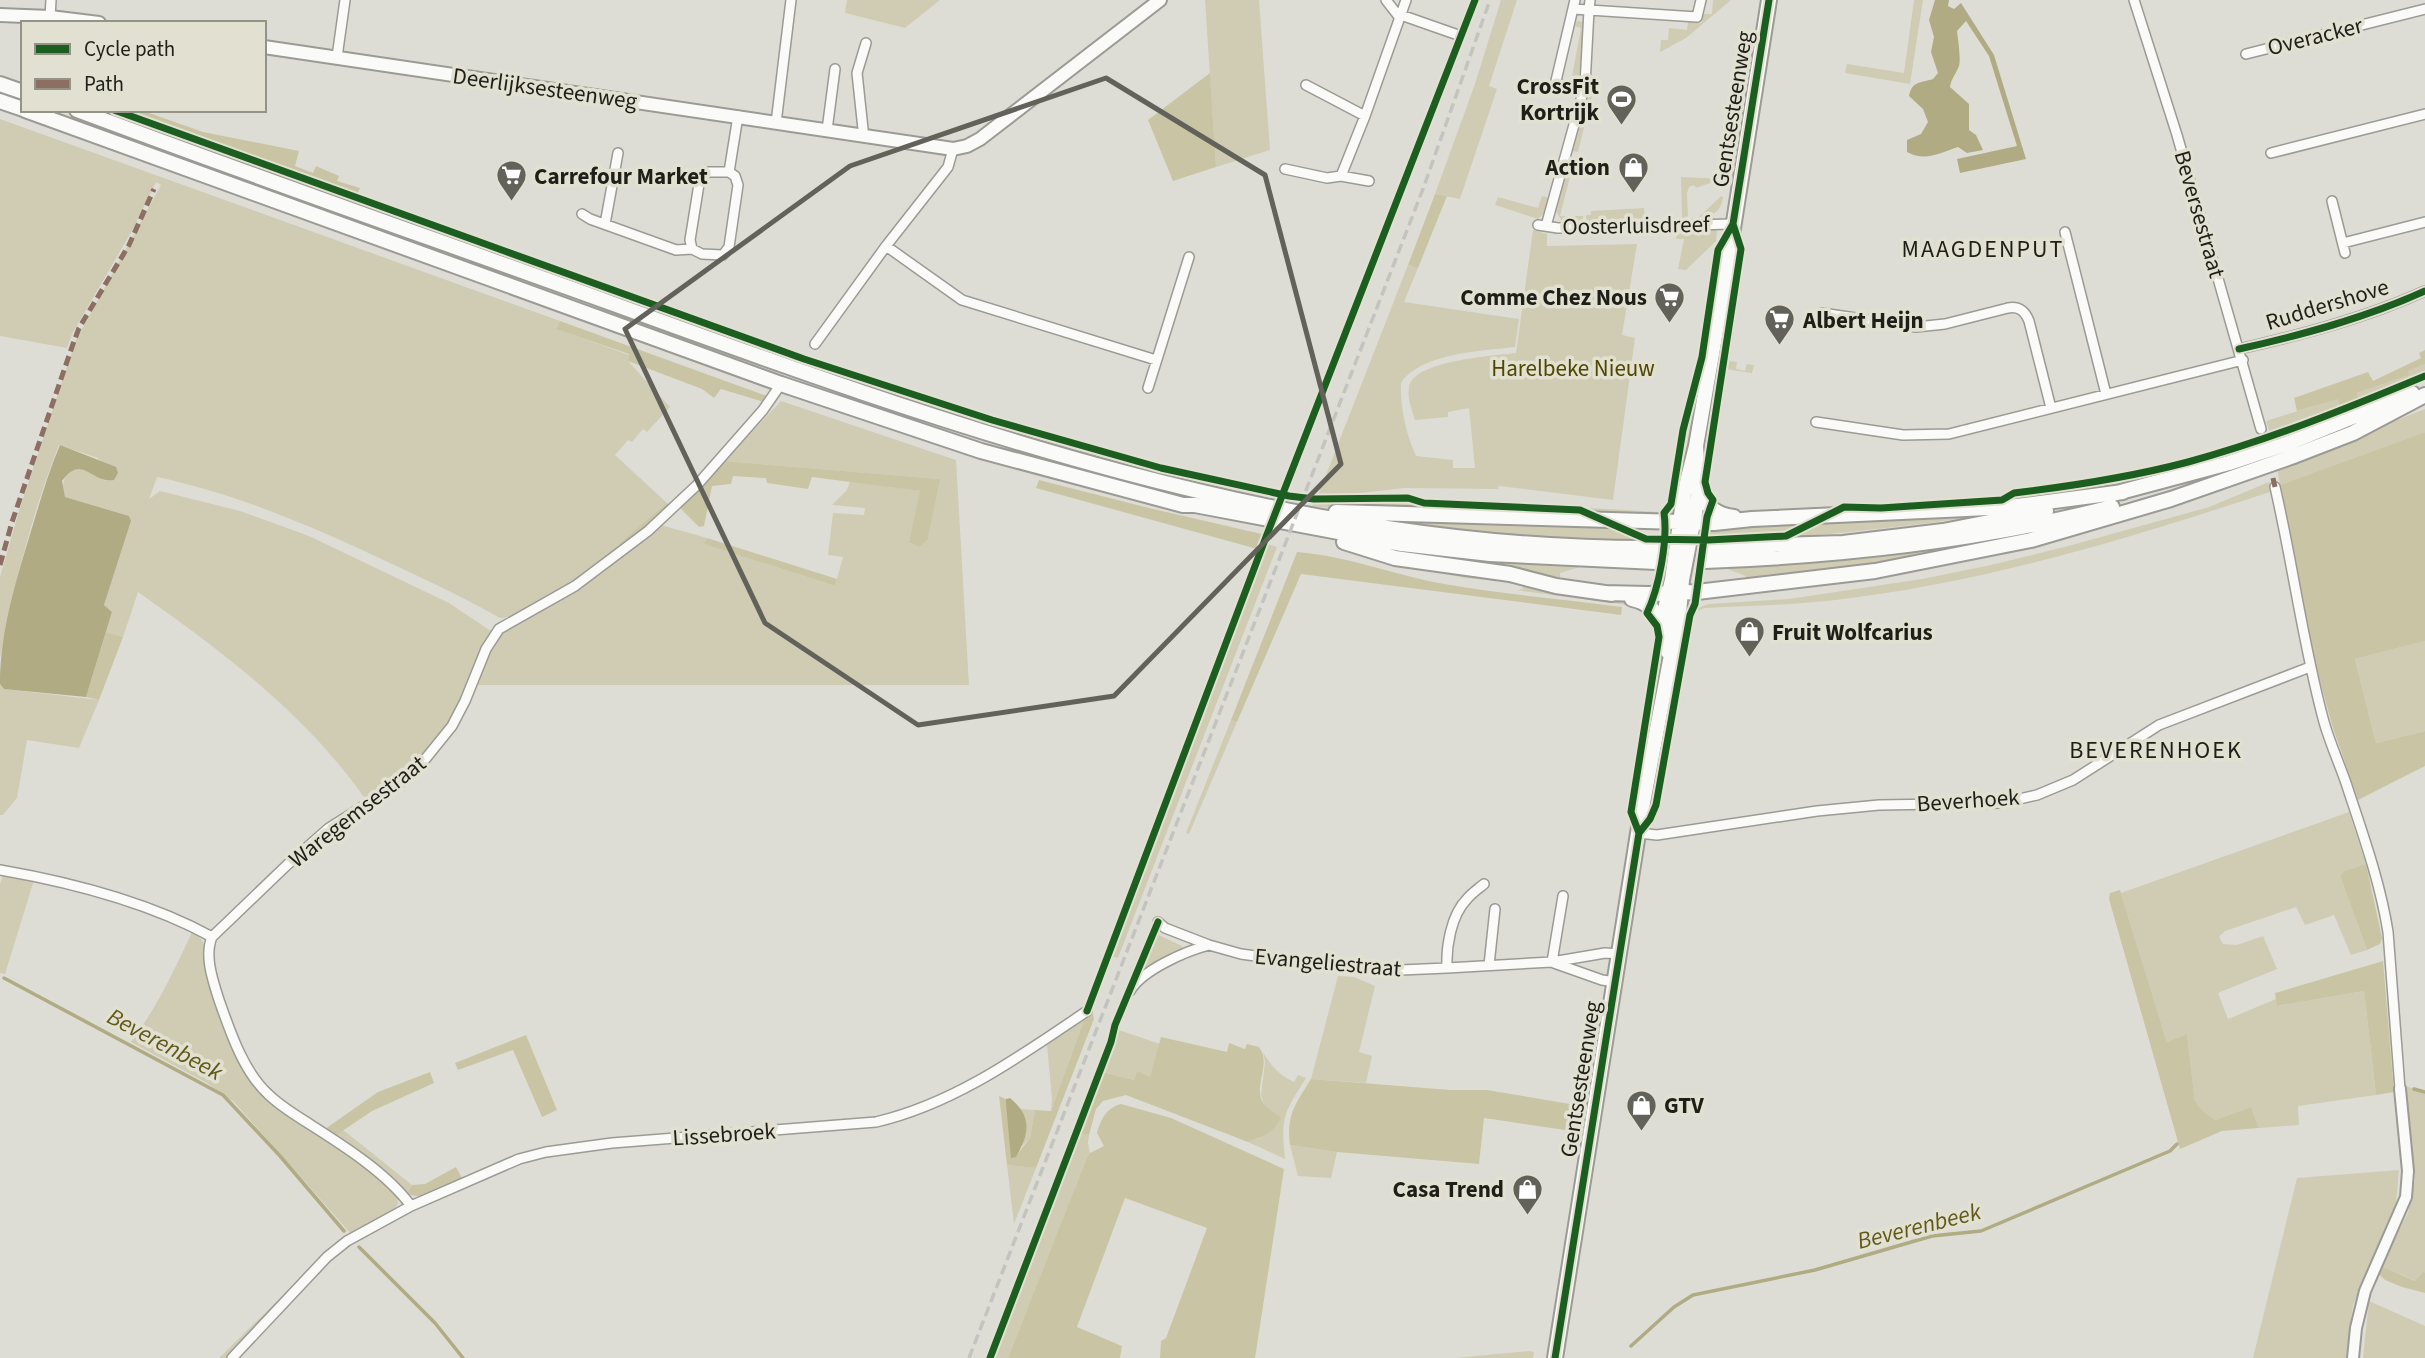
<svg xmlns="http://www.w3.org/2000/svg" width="2425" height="1358" font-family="'Source Sans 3',sans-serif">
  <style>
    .green { fill: #cfccb3 }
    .forest { fill: #c9c5a4 }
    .water { fill: #b0ab83 }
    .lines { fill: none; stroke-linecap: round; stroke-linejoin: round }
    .stream { stroke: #b0ab83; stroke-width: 3.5 }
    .primary-tunnel { stroke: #b8b7af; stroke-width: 14; stroke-dasharray: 14 7; stroke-linecap: butt }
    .minor-casing { stroke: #9b9a94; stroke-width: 12 }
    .tertiary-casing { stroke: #9b9a94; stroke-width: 14 }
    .secondary-casing { stroke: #9b9a94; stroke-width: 16 }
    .primary-casing { stroke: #9b9a94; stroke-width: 18 }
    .minor { stroke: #fafaf9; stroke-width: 9 }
    .tertiary { stroke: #fafaf9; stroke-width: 10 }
    .secondary { stroke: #fafaf9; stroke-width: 12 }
    .primary { stroke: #fafaf9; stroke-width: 14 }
    .rail { stroke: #c3c3c0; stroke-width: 3.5; stroke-dasharray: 10 5; stroke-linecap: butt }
    .quiet { stroke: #8d6e63; stroke-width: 5; stroke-dasharray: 10 5; stroke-linecap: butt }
    .cycleway-casing { stroke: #e2e0d1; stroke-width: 11 }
    .cycleway { stroke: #1b5e20; stroke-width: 7 }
    .marked { fill: none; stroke: #62625b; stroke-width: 5; stroke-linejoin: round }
    .labels { text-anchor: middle; stroke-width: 7; stroke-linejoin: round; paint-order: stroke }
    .street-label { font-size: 23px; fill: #1f1f19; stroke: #e2e0d1 }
    .poi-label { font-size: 23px; font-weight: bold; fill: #1f1f19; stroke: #e2e0d1; text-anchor: end }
    .park-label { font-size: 23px; fill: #4f4700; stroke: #e2e0d1 }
    .neighbourhood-label { font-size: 24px; letter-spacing: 2px; fill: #1f1f19; stroke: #e2e0d1 }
    .water-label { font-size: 24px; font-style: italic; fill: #61591a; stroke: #e2e0d1 }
  </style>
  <rect width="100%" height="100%" fill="#deddd5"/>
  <path class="green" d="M847,0H940L905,28L845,13Z
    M1205,0H1259L1270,150L1216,167Z
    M1501,0H1517L1489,86L1497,89L1461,196L1460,199L1435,194L1475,84Z
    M1713,0H1731L1686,38L1660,52L1661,40H1668L1669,28L1687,30L1688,22L1702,23L1703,14H1712Z
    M1914,0H1923L1910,84L1845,73L1847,64L1904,73Z
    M1577,21L1585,22L1579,76L1574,79L1572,76L1581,28L1575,26Z
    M1588,96H1592L1578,152L1572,151L1586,97Z
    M0,119L560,321L557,329L629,355L628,361L670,407L647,432L643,429L632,442L628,440L615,455L667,503L620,544L623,548C598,567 530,618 500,618C454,592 407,571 360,549C294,519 228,492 157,477L149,499L160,491L240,511L309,536L449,603L491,631C479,655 471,683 459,705C437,747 406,775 366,800C306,714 223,652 138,592L123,637L106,632L112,612L104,605L131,521L129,516L65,497C59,481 67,465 86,471C93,473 100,478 106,481L98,458L59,445C32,513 14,586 0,658V577L19,511L76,340L161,185L156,182L133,229L72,334L67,348L0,336Z
    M1568,164L1573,165L1560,216H1583V222L1563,223L1556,211Z
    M1681,177L1726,179L1725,185L1710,183L1696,188L1694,185L1689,187L1687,193L1688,216L1682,219Z
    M1542,196L1549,198L1546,211L1538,219L1495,205L1498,197L1538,208Z
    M1721,196L1723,197C1721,211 1714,216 1699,217Z
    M1644,208L1645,220L1586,222V215H1591V211Z
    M1714,229L1717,231L1716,241L1686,270L1678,269L1684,239H1676L1677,235L1685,230Z
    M1533,230L1547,234V246L1637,244L1622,335L1635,338L1613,500L1499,486L1498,489L1404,488L1317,498L1408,265L1418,268L1404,302L1519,319L1515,347C1482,351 1420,353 1401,383C1400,408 1406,433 1416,456L1453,460V468H1475L1469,408L1448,412V417L1415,420C1412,410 1407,398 1409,387C1414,360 1493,356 1516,353Z
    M1731,331H1734L1729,361L1737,362L1736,369L1745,371L1747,364L1754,365L1752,373L1725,369Z
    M2425,364V373L2359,401L2357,393L2408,375L2407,371Z
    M2339,398L2341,408L2270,433L2266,421Z
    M781,401L956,460L969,685H477C483,665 490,645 505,631L601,574L661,525L707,538L705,544L835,586L843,557L828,555L833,513L864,515L865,508L832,505L847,490L850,481L921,491L909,542L928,539L939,479L724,461Z
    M2425,409V432L2280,485L2277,467Z
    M2269,482L2273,491C2128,539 1980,584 1827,601C1787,605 1745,606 1705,608L1697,611L1690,626C1694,612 1695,608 1709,604L1789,599L1922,579L1991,565L2072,545L2209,507Z
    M1408,500L1423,506L1586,514L1589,508L1659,512L1657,516L1340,509L1312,506L1314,501Z
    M1979,513V516C1917,525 1855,532 1793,537L1806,530L1803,524L1783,534L1709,537L1710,527Z
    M1413,520L1624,526L1622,532L1641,541L1526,537L1414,526Z
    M2072,524L1967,551L1744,583L1746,576L1722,567C1788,564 1854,560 1919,551C1971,544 2021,534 2072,524Z
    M1264,543L1277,547L1118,958L1113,957Z
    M1410,552L1580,567L1560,573V580L1520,570L1410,555Z
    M1409,567H1417L1523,582L1572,595L1635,603V606L1523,591L1517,590L1523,589L1522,583L1465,578Z
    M2425,641V731L2376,743L2355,659Z
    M0,684L5,689L99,700L79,748L27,740L17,798L3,815H0Z
    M1231,720L1237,722L1189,834L1186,833Z
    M2349,812L2366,864L2344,871L2340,876L2367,950L2351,955L2334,915L2305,925L2296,907L2225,931L2219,937L2223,944L2237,945L2263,936L2277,969L2218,993L2228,1019L2276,999L2278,1006L2364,991L2376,1095L2298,1106L2299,1125L2259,1128L2251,1107L2215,1120L2202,1110L2195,1101L2187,1034L2167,1042L2121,893Z
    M3,876L34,880L5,974L0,973V884Z
    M1150,931L1182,946V950L1133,976Z
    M192,932H195L203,942L216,1002L251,1078L397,1194L398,1204L393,1211L352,1235L234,1102L207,1083L131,1042C157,1007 174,971 192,932Z
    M1338,976L1354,977L1375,986L1359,1052L1372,1056L1366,1083L1311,1079Z
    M1085,1017L1051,1111L1052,1099L1047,1045Z
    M1113,1028L1160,1044L1151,1078L1137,1071L1134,1080L1104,1072L1081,1132L1089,1135L1088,1143L1090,1153L1008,1358H988L1076,1131Z
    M1263,1052C1271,1066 1279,1075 1294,1082L1298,1075L1306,1078C1283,1115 1281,1116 1285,1159L1248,1142L1260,1138L1264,1105L1261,1095L1265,1062Z
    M2406,1086L2425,1093V1273H2423L2416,1281L2381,1266L2408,1213L2415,1180Z
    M1019,1109L1035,1110L1030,1138L1021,1147C1027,1132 1030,1123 1019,1109Z
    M342,1129L412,1185L407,1193L335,1136Z
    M1290,1145L1337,1152L1331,1178L1298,1176Z
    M1007,1165L1036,1168L1014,1224Z
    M2399,1170L2396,1203L2353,1305L2346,1358H2253L2297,1178Z
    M323,1256L228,1358H219Z
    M2369,1301L2425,1326V1358H2363Z
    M1529,1351L1534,1352L1533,1358H1455Z"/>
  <path class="forest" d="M1210,73L1216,167L1173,181L1148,120Z
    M120,110H141L203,132L299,151L295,166L313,173L316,166L339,176L337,181L360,188L357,195Z
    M1435,194L1447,196L1418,268L1408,265Z
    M560,321L767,396L764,402L721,389L714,398L702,389L628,361L629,354L556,329Z
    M2425,350V364L2408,371L2409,375L2357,393L2359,401L2341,408L2338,399L2297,411L2294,398L2368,372L2373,381L2421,358L2419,353Z
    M2425,432V641L2355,659L2376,743L2425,731V766L2358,800L2332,725L2315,662L2280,485Z
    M724,461L940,479L928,539L919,547L909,542L920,491L812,477L808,489L767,483L766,478L733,476L731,484L712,486L704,526L699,527L680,508Z
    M1039,480L1149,508L1266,535L1261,550L1036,488Z
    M667,503L672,507L623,548L619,544Z
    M707,538L837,579L835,586L704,544Z
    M1297,552C1349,556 1399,577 1450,585C1507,595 1565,599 1622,607L1621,615L1301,574L1237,722L1231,720Z
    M106,632L123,637L99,700L86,697Z
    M2366,864L2382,938L2380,944L2367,950L2340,876L2344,871Z
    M2120,890L2167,1042L2187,1034L2195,1101L2202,1110L2215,1120L2251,1107L2259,1128L2222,1131L2180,1149L2109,899L2110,893Z
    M2383,961L2394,1092L2376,1095L2364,991L2277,1006L2275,993Z
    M1093,1014L1094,1019L1036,1168L1007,1165L999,1096L1006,1099L1015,1157L1030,1138L1035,1110L1051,1111L1085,1017Z
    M526,1035L557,1110L542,1117L513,1050L458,1070L455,1063Z
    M1161,1037L1227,1052L1229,1043L1245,1049L1247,1044L1259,1047C1272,1064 1253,1085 1263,1103C1267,1109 1276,1113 1281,1118C1274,1132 1263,1137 1248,1142L1126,1095L1103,1101L1096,1109L1089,1135L1081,1133L1103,1072L1134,1080L1137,1071L1150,1077Z
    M430,1072L434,1083L372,1111L335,1136L325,1129L378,1092Z
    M1311,1079L1451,1090H1487L1582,1106L1579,1132L1484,1118L1479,1164L1337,1152L1290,1145C1286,1115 1296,1103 1311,1079Z
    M1121,1104L1171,1118L1284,1169L1255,1358H1160L1161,1341L1166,1338L1207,1228L1125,1198L1077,1327L1122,1346L1120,1358H1008L1087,1158L1090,1153L1104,1146L1097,1133C1101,1119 1106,1108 1121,1104Z
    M456,1167L462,1178C446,1186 424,1203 407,1193L412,1185L425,1184Z
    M2381,1266L2415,1281L2423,1272L2425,1273V1293L2402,1287L2385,1280L2378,1273Z"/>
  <path class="water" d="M1935,0H1949L1948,6L1954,9L1961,3L1994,55L2026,159L1960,173L1957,159L2017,146L1989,56L1966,21L1957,31C1958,39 1961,59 1959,66C1956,74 1951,79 1950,87L1969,104V130L1976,135L1983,150L1967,153L1958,147C1940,153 1925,162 1907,152V140L1921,134L1928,122L1923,109L1909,96C1912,81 1920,83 1933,79L1938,73L1931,52L1934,37L1929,20Z
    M60,445L116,467L118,473L114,480C92,484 82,453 62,481L65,497L129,516L131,521L104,605L112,612L86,697L4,689L0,684C0,631 16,581 31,531C40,502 48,473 60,445Z
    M1010,1098C1033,1117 1029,1134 1016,1157L1011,1158L1006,1104V1099Z"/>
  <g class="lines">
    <path class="stream" d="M4,978L223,1095L280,1156L344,1231
      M2414,1089L2425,1092
      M359,1247L435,1323L463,1358
      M1631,1346L1674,1307L1693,1295L1815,1270L1932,1236L1981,1231L2170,1151L2177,1144"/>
    <path class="primary-tunnel" d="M1656,562L1705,561"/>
    <defs>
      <path id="minor" d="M1386,0L1400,18
        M1575,0L1555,85H1585L1589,10L1697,17L1701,0
        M2134,0L2177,135L2261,429
        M1573,9L1589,10L1590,0
        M1401,15L1458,35
        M50,17L51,0
        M2246,54L2425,9
        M337,57L345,0
        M1306,85L1365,116
        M776,123L791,0
        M827,130L835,69
        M862,136L863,129L857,73L866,43
        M2271,153L2425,114
        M1285,169L1327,178L1341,176L1369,181
        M1341,176L1365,116L1406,0
        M2332,201L2345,253
        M582,214L590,219L676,250L692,249L702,254L723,255L729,247L738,185L735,176L729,172L738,116
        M605,224L618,153
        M1538,225L1558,228L1733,224
        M1546,226L1585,85
        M2065,232L2106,394
        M2343,243L2425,222
        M886,246L962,300L1156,360
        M692,249L690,240L700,178L708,172H729
        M1822,313L1916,327L1945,324L2008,308C2019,306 2025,311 2029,321L2051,408
        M815,344L886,246L948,167L953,149
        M2239,349C2302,335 2366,318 2425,291
        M1148,388L1189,257
        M1816,422L1903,435L1949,434L2243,360
        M2275,487C2293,565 2303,645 2324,722C2330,743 2339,763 2346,783C2362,832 2380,881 2388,932L2400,1089
        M1639,833L1657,835L1817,811L1879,805L2002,803L2037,795L2073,780L2159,725L2310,667
        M0,870C69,882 150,903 212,937
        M1158,922L1165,928L1209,945L1241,954L1330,966L1401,970L1447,968L1552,962L1605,953L1620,954
        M1552,962L1563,896
        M1554,963L1602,980L1616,982
        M1489,965L1495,909
        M1447,968C1446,947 1451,915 1467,899C1472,893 1478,889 1484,884
        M1130,991C1142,970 1186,951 1209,945
        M411,1206C388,1174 344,1146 311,1125C297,1116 280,1106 268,1094C243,1071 230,1031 219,1000C213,981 204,956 212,937L287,865L329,828L400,783L418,768L452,726L465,701L486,649L499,629L575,586L648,531L697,485L763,410L781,384
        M232,1358L327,1257L347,1241L411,1206L519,1159L546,1152L612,1143L876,1122C954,1104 1022,1055 1087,1011"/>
      <path id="tertiary" d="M2353,1358L2356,1328L2365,1291L2406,1197L2408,1171L2400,1089"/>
      <path id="secondary" d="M0,15L50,17L99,23
        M264,47L953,149L967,146L980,139L1160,0"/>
      <path id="primary" d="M0,84L23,92
        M0,101L23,109
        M25,110L781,384L981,451L1183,505H1195L1402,544L1490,554L1656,562
        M77,110C253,176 431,238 608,302C945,425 1295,551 1659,548
        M1699,491C1705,506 1717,515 1734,517
        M2113,494L2229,463L2286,444L2412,393
        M1336,512L1714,523L1752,519L2009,507L2123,492
        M1344,542L1395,558L1510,574L1556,586L1612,594
        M1707,547L1843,543L1943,531L2046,511
        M1705,561C1842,556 1979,541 2112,507
        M1604,593L1648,594L1697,592L1875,571L2031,540L2171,499L2291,457L2353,433L2425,395
        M1632,599C1648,602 1658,612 1663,628
        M1668,652L1664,632L1666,605L1672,580L1684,494L1696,446L1725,279L1769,0
        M1555,1358L1642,808L1679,613L1682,580L1695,513L1699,491L1696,446"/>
    </defs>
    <use href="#minor" class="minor-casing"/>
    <use href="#tertiary" class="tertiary-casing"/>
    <use href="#secondary" class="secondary-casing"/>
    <use href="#primary" class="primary-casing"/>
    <use href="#minor" class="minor"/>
    <use href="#tertiary" class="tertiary"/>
    <use href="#secondary" class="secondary"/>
    <use href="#primary" class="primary"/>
    <path class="rail" d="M969,1358L1423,189L1490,0"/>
    <path class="quiet" d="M2273,478L2275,487
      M0,565L12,522L73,344L79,328L129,245L154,189"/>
    <defs>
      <path id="cycleway" d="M114,110L804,359L992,420L1161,468L1289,496L1314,499L1408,498L1424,503L1580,510L1646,539L1708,540L1786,536L1844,507L1881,508L2002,500L2014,493C2073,486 2131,477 2188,462C2269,440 2348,408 2425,376
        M2239,349C2302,335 2366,318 2425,291
        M1639,833L1650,819L1656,805L1690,615L1695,604L1707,517L1713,500L1708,493L1705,482L1741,249L1733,224
        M1087,1011L1266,537L1475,0
        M990,1358L1111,1042L1115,1025L1158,922
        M1555,1358L1639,833L1631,812L1659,637L1657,626L1647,613C1659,588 1668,540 1664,513L1671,504L1683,430L1702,357L1718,250L1733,224L1769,0"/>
    </defs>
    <use href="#cycleway" class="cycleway-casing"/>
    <use href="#cycleway" class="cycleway"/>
  </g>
  <path class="marked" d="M1106,78L1265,175L1341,464L1114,696L918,725L765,623L625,329L850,166Z"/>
  <defs>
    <symbol id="stadium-pin" viewBox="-11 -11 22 30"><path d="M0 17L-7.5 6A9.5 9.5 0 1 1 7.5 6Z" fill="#62625b" stroke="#e2e0d1"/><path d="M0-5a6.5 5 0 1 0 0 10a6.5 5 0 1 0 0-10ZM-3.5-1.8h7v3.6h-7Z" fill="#fff"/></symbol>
    <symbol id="shop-pin" viewBox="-11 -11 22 30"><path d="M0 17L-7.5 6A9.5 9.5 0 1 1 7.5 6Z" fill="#62625b" stroke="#e2e0d1"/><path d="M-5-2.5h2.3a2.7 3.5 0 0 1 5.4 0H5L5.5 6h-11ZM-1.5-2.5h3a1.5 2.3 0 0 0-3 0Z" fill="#fff"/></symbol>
    <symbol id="supermarket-pin" viewBox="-11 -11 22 30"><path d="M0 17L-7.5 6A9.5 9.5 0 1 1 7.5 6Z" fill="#62625b" stroke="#e2e0d1"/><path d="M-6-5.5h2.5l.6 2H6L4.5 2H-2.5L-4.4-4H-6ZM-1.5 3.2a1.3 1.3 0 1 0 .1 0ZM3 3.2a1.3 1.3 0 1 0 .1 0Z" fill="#fff"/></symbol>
  </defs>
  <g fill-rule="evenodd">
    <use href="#stadium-pin" x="1604" y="82" width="35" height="47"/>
    <use href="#shop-pin" x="1616" y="150" width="35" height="47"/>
    <use href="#supermarket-pin" x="494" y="158" width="35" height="47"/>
    <use href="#supermarket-pin" x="1652" y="280" width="35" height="47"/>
    <use href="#supermarket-pin" x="1762" y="302" width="35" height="47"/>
    <use href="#shop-pin" x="1732" y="614" width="35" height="47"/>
    <use href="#shop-pin" x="1624" y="1088" width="35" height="47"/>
    <use href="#shop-pin" x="1510" y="1172" width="35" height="47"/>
  </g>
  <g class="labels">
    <g class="street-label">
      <text transform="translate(2315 36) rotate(-14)" y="8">Overacker</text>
      <text transform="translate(545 88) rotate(8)" y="8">Deerlijksesteenweg</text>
      <text transform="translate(1732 109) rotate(-81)" y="8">Gentsesteenweg</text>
      <text transform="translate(2200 214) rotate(74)" y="8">Beversestraat</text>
      <text transform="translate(1636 225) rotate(-1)" y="8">Oosterluisdreef</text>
      <text transform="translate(2327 304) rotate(-17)" y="8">Ruddershove</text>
      <text transform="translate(1968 800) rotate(-4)" y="8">Beverhoek</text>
      <text transform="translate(357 811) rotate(-38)" y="8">Waregemsestraat</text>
      <text transform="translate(1328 962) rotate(5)" y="8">Evangeliestraat</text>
      <text transform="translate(1580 1079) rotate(-81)" y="8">Gentsesteenweg</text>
      <text transform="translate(724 1134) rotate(-4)" y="8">Lissebroek</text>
    </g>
    <g class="poi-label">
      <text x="1599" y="94">CrossFit<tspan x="1599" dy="26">Kortrijk</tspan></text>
      <text x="1610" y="175">Action</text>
      <text x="534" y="184" text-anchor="start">Carrefour Market</text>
      <text x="1647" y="305">Comme Chez Nous</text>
      <text x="1803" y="328" text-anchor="start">Albert Heijn</text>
      <text x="1772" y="640" text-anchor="start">Fruit Wolfcarius</text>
      <text x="1664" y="1113" text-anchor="start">GTV</text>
      <text x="1504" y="1197">Casa Trend</text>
    </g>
    <g class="park-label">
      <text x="1573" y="376">Harelbeke Nieuw</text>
    </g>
    <g class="neighbourhood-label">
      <text x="1983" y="257">MAAGDENPUT</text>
      <text x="2156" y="758">BEVERENHOEK</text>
    </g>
    <g class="water-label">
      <text transform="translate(165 1044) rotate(28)" y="8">Beverenbeek</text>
      <text transform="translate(1919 1226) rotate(-14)" y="8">Beverenbeek</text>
    </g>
  </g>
  <rect x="21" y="21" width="245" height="91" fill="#e2e0d1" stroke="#949387" stroke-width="2"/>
  <rect x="35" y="44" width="35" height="10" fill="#1b5e20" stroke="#949387" stroke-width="2"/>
  <text x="84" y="56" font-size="21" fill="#1f1f19">Cycle path</text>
  <rect x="35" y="79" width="35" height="10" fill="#8d6e63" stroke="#949387" stroke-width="2"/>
  <text x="84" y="91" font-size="21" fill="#1f1f19">Path</text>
</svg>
